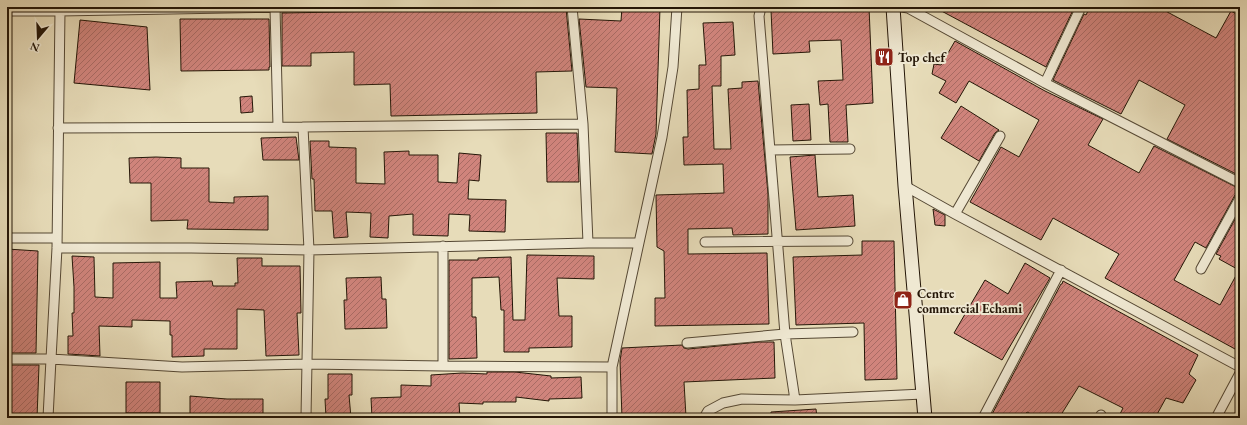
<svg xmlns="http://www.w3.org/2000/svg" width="1247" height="425" font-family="'EB Garamond',serif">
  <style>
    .building { fill: url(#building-hatch); stroke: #241607 }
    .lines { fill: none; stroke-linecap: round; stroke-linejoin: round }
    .street-casing { stroke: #554834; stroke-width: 11 }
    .secondary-casing { stroke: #241607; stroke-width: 15 }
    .street { stroke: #efe8d2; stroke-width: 9 }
    .secondary { stroke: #efe8d2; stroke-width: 13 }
    .labels { text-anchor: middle; stroke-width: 4; stroke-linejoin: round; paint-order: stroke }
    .poi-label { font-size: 13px; font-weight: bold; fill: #241607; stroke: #efe8d2; text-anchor: start }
  </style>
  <defs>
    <pattern id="building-hatch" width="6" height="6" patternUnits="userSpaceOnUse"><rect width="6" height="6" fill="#d0847c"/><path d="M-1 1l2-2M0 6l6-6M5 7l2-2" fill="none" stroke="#a96b64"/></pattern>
  </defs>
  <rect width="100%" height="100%" fill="#e7dcb9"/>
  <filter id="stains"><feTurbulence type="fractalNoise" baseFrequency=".005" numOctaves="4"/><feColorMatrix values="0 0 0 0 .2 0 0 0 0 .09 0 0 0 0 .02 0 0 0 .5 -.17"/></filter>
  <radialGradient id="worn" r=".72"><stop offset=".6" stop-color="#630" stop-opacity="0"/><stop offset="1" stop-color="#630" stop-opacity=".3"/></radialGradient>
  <path class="building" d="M622,7H660L656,134L652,154L615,152L617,88L586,87L579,19L621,21Z
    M846,7H869L873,103L846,105L848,142H830L828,104L820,105L818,81L843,80L841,40L809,41L810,52L773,54L771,10Z
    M934,7H1071L1074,8L1046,67Z
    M1090,7H1158L1216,38L1231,11L1240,16V176L1167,139L1185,105L1139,80L1121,114L1053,80L1084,14L1086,15Z
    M566,8L572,71L536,72L537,113L391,116L390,84L354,85V52L311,53V66H282V13Z
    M180,19H269L270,67H269V70L181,71Z
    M80,20L147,27L150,90L74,83Z
    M733,22L735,55L721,56V86H712L714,149H731L728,89L742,88V82L758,81L768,194V234L733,235L732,228L688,229V254L767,253L769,324L655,326V298H665L664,251L657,247L656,195L724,193L723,164L684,165L683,137H688L687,90L699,89V65H706L703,23Z
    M955,41L1045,91L1103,119L1088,145L1139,173L1154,146L1240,189V192L1235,195L1206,248L1195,242L1174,280L1220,305L1239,270L1219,259L1221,256L1216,254L1240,210V339L1235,349L1105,278L1119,254L1053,218L1041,240L970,202L1001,147L1019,157L1039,120L969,81L956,103L939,93L946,81L932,74L934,64L941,65Z
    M252,96L253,112L241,113L240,97Z
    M809,104L811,140L793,141L791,105Z
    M961,106L999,130L995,133L979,161L941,138Z
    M546,133H577L579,182H547Z
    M296,137L299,160H263L261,138Z
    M310,141H329V147L356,148V183L385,184L384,152L409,151V155H438V182L457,183L459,153L481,155L479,181L469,180L468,199L506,200L505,232L469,231L470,215L449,214L448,236L413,235V214L389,216L388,238L370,237L371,213L346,212L348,237L334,238L332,211H315L314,179H312Z
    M815,155L818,197L853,195L855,226L796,230L790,157Z
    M156,157L181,158V168H209V202L234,203V197L268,196V230L187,229L188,220L151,221V183H130L129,158Z
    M933,209L945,215V226L935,225Z
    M862,241H894L897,379L865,380L864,323L796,325L793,257L862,255Z
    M7,249L38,251L36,353H7Z
    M527,255L594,256V279L557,278L559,316H572V347L529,348V352H504V310H501L499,277L472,278V317H476L477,358L449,359V260H478V258L511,257L513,320H525Z
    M72,256L94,257L95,297L113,298V263L160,262V298H177L176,282L212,281L213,286H235V283H238L237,258H262V266H300L301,313H297L299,355L266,356L264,310L237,309V349H204V356L172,357V335H170V321L132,320V327L99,326L100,356L68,354V336H73L72,313H74V287Z
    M1025,263L1050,278L1002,360L954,333L985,280L1008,294Z
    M381,277L382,299H386L387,328L345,329L344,300H347L346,278Z
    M1063,281L1198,355L1189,374L1196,380L1183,403L1166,398L1155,418H1118L1123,408L1079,386L1059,418H1039L1027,412L1023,418H990L1061,284H1062Z
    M759,342H774L775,378L684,382L686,417L622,418L620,361L622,348L682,345L684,348L688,349Z
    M7,365H39L37,418H7Z
    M487,372H515L551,376V378L581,377L582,398L549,399V401L516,397V402H483V404L459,403L460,418L391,417L372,418L371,398L401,397V385L431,386V375L462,373L487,374Z
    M328,374H352V395H349L351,418H326L325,399H328Z
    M126,382H160V413H126Z
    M190,396L227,399H263V418H190Z
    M816,409L817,418H771V412Z"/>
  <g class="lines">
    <defs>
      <path id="street" d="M60,7V11L286,7
        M572,7L583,124L588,243
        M761,7L759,16L785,334L795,400
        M902,7L908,8L1045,83L1240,183
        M275,8L278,127
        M7,11H60L57,248L51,359L182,367L307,364L443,366L612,367
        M1045,83L1081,7
        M303,127L309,250L306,418
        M58,128L303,127L583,124
        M770,150L850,149
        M905,186L955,214L1240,367
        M955,214L1000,136
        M7,238H56
        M705,242L848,241
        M57,248H191L309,250L588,243H638
        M1201,269L1240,198
        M687,343L785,334L853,332
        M7,359H51L48,418
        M443,366V246
        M612,418V367L662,137L673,67L677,7
        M704,418L708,411L723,403L742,399L795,400L923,394
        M983,418L1061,270
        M1100,418L1101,415
        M1216,418L1240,373"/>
      <path id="secondary" d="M893,7L905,186L925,418"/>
    </defs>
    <use href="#street" class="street-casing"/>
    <use href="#secondary" class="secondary-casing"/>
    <use href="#street" class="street"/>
    <use href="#secondary" class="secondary"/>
  </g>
  <defs>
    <symbol id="restaurant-square" viewBox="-11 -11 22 22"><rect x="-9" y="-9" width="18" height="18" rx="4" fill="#8f2418" stroke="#efe8d2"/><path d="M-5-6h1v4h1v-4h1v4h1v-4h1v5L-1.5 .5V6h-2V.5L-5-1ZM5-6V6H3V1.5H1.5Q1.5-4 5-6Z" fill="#fff"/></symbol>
    <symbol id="shop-square" viewBox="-11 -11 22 22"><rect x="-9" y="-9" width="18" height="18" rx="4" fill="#8f2418" stroke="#efe8d2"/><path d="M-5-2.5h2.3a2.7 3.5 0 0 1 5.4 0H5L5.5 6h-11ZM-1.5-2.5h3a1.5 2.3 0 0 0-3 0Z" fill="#fff"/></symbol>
  </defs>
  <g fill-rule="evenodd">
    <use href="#restaurant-square" x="873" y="46" width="22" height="22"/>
    <use href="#shop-square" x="892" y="289" width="22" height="22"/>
  </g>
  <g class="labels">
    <g class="poi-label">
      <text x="898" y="62">Top chef</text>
      <text x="917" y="298">Centre<tspan x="917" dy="15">commercial Echami</tspan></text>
    </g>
  </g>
  <rect width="1247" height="425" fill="none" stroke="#e7dcb9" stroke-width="24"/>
  <rect x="8" y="8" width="1231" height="409" fill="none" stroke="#241607" stroke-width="2"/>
  <rect x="12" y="12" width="1223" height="401" fill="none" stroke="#241607"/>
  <g transform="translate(38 38) rotate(199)" stroke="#efe8d2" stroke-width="3" paint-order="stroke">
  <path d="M0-3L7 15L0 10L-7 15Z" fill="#241607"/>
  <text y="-6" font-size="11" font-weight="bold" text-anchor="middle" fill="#241607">N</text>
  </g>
  <rect width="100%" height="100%" filter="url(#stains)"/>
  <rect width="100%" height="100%" fill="url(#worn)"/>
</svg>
